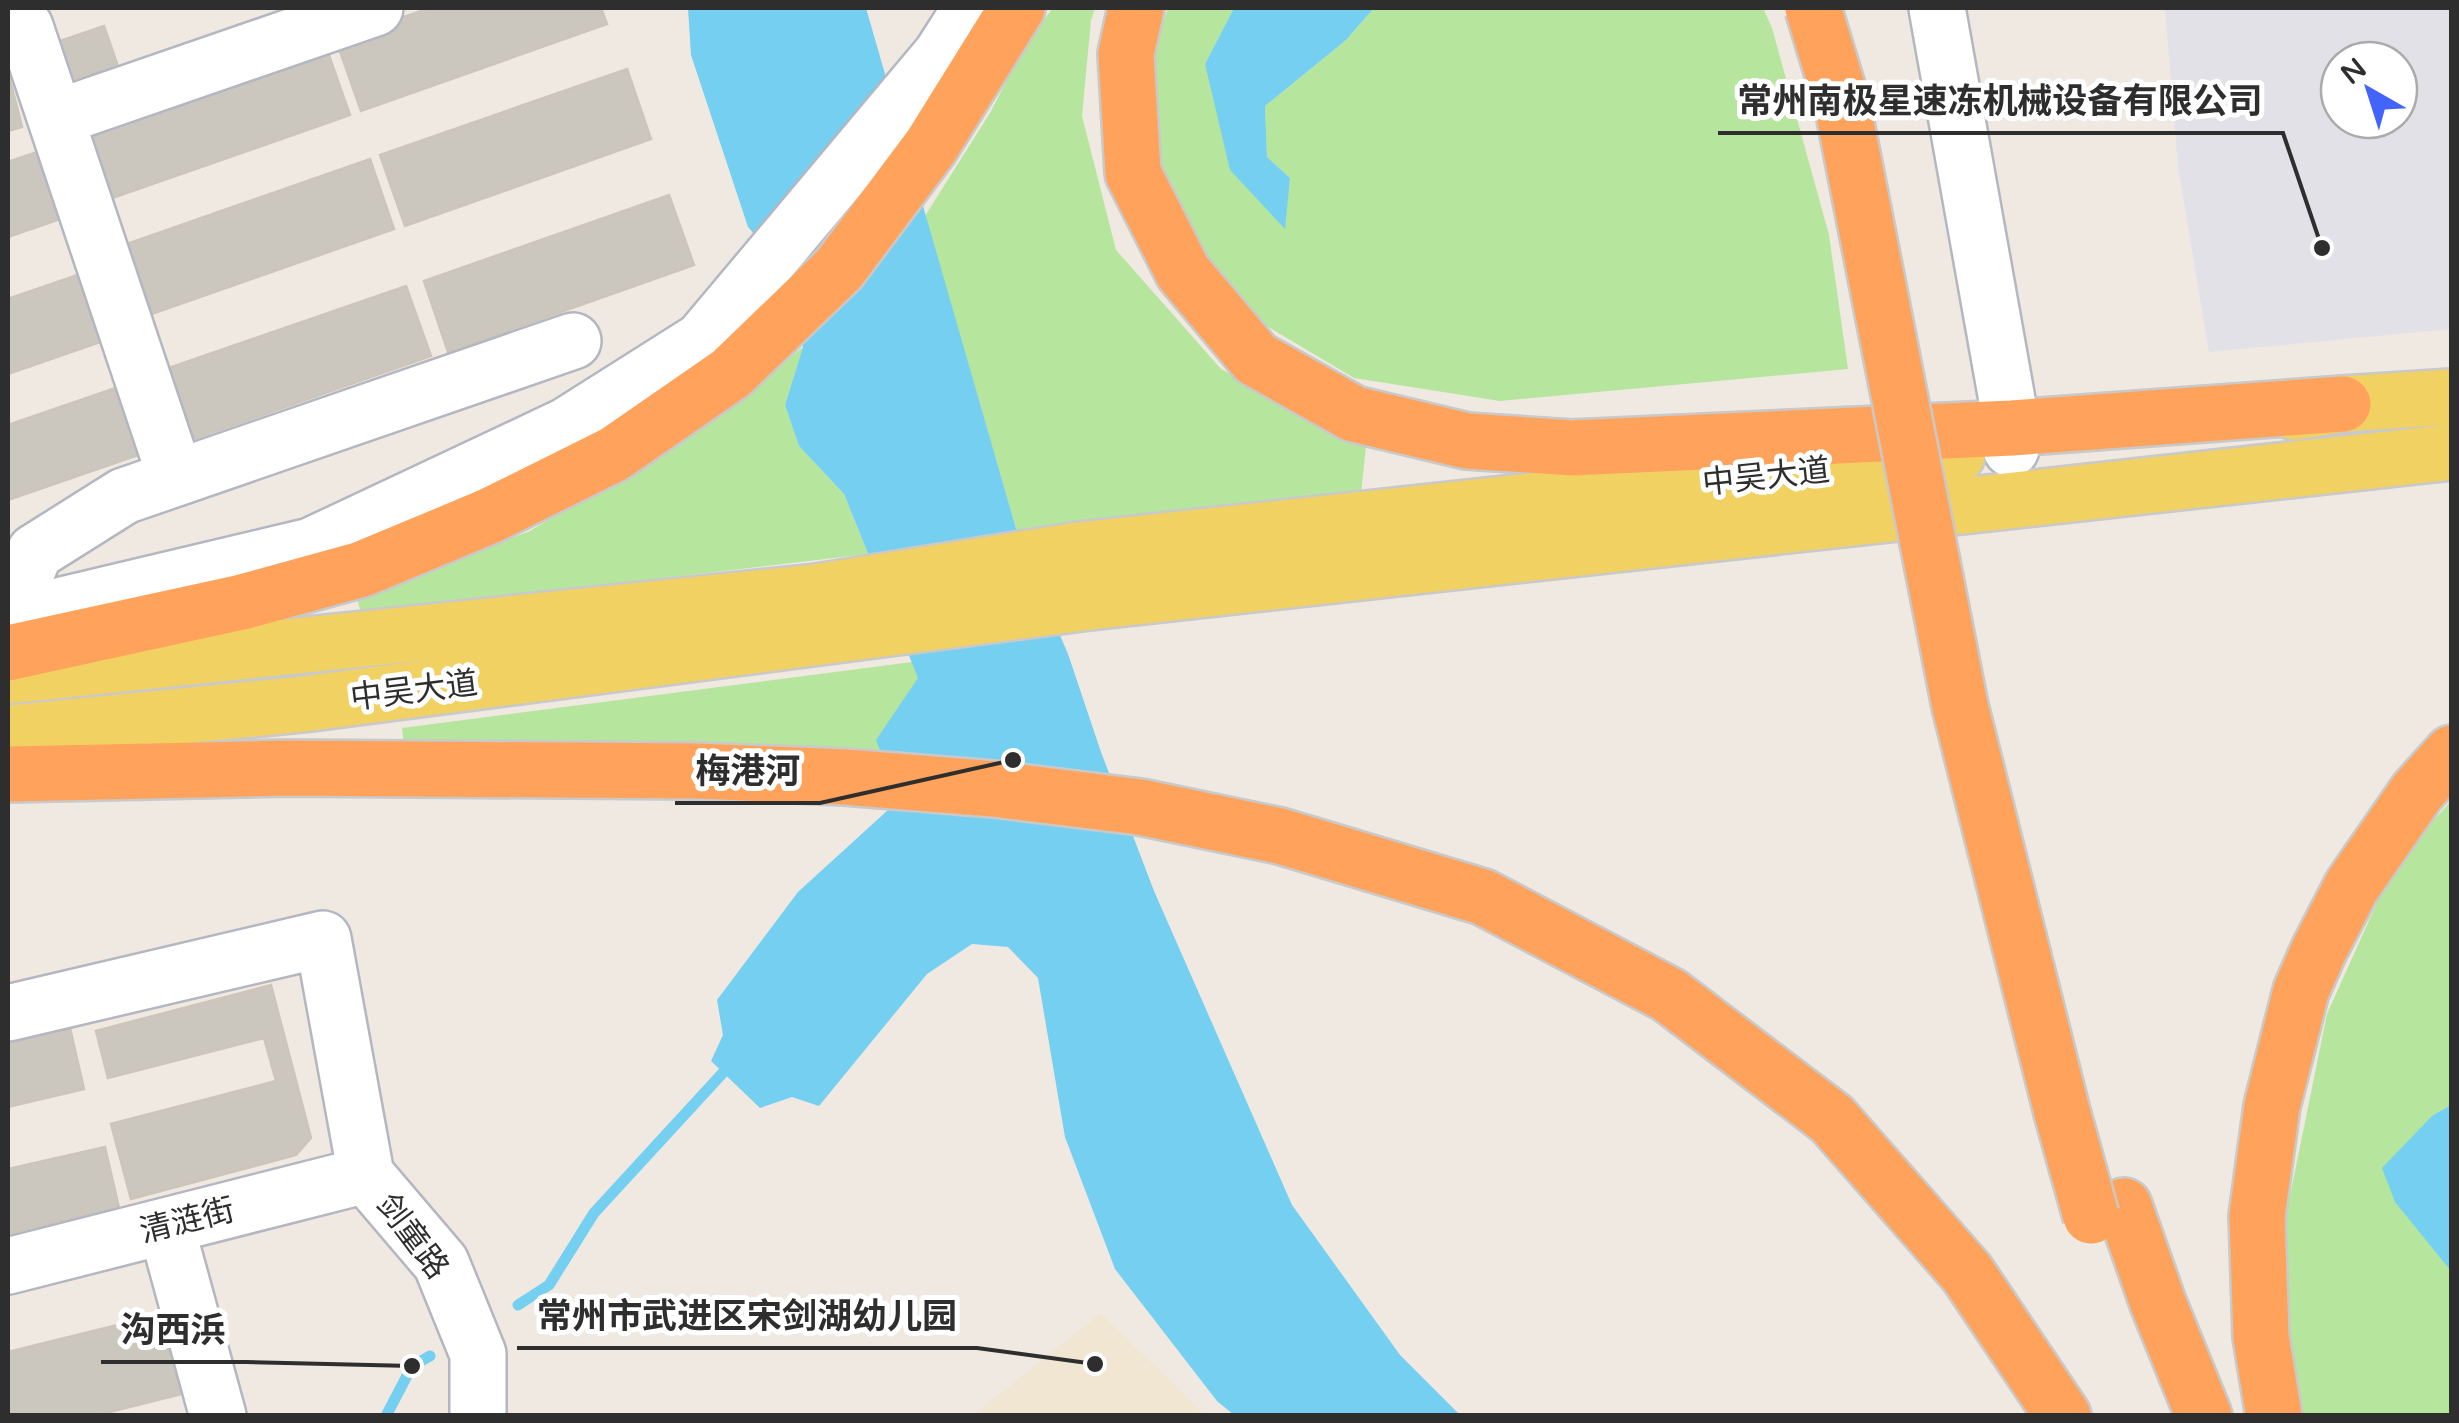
<svg xmlns="http://www.w3.org/2000/svg" width="2459" height="1423" font-family="'Varela Round','Noto Sans SC',sans-serif">
  <style>
    .industrial { fill: #e3e1e8; fill-rule: evenodd }
    .education { fill: #f0e6d1 }
    .green { fill: #b6e59e }
    .water { fill: #75cff0 }
    .lines { fill: none; stroke-linecap: round; stroke-linejoin: round }
    .stream { stroke: #75cff0; stroke-width: 11 }
    .building { fill: #cbc7bf; stroke: #cbc5ba; stroke-width: 2.5 }
    .minor-casing { stroke: #b4b7c1; stroke-width: 60 }
    .major-casing { stroke: #c9c9c9; stroke-width: 60 }
    .highway-casing { stroke: #c9c9c9; stroke-width: 60 }
    .minor { stroke: #fff; stroke-width: 55 }
    .major { stroke: #f2d163; stroke-width: 55 }
    .highway { stroke: #ffa35c; stroke-width: 55 }
    .highway-bridge-casing { stroke: #c9c9c9; stroke-width: 60; stroke-linecap: butt }
    .highway-bridge { stroke: #ffa35c; stroke-width: 55 }
    .labels { text-anchor: middle; stroke-width: 10; stroke-linejoin: round; paint-order: stroke }
    .street-label { font-size: 32px; fill: #2e2e2e; stroke: #fff }
    .leader { fill: none; stroke: #2e2e2e; stroke-width: 4 }
    .callout-dot { fill: #2e2e2e; stroke: #fff; stroke-width: 4 }
    .callout-label { font-size: 35px; text-anchor: middle; font-weight: bold; fill: #2e2e2e; stroke: #fff; stroke-width: 10; stroke-linejoin: round; paint-order: stroke }
  </style>
  <rect width="100%" height="100%" fill="#efe9e1"/>
  <path class="industrial" d="M2165,8H2451V329L2209,352L2178,166ZM2339,60H2399V120H2339Z"/>
  <path class="education" d="M1101,1313L1205,1415H973Z"/>
  <path class="green" d="M1053,8H1095L1091,20L1082,116L1116,250L1221,369L1366,446L1361,494L1019,539L925,216L990,113L1027,41Z
    M1168,8H1234L1205,64L1284,228L1290,178L1267,157L1265,106L1346,40L1374,8H1763L1772,28L1829,235L1848,369L1500,401L1354,378L1243,312L1181,231L1150,132L1157,39Z
    M803,347L785,405L799,446L844,494L868,554L361,614L356,593L528,532L699,430Z
    M912,662L919,678L877,740L883,757L404,745L402,728Z
    M2451,801V1105L2433,1115L2451,1271V1415H2297L2279,1250L2327,1014L2380,896L2433,821Z"/>
  <path class="water" d="M688,8H866L1019,539L1068,654L1101,752L1154,891L1292,1205L1400,1355L1460,1415H1234L1217,1401L1115,1269L1065,1137L1038,978L1008,947L972,944L927,974L819,1106L792,1097L760,1108L711,1061L723,1035L717,1000L798,892L899,800L876,740L918,678L844,494L799,446L785,405L803,347L799,286L748,227L691,55Z
    M1234,8H1374L1346,40L1265,106L1267,157L1290,178L1285,229L1230,170L1205,64Z
    M2451,1105L2452,1271H2451L2395,1202L2382,1168L2433,1115Z"/>
  <g class="lines">
    <path class="stream" d="M518,1305L549,1285L594,1213L731,1064
      M386,1416L412,1366L430,1356"/>
  </g>
  <path class="building" d="M430,8H601L607,24L361,111L336,40Z
    M104,26L122,78L70,97L51,44Z
    M325,44L350,115L104,201L79,131Z
    M627,69L651,139L405,226L380,155Z
    M8,72L22,127L8,131Z
    M43,150L66,217L8,237V162Z
    M370,159L394,229L149,315L124,245Z
    M669,195L694,265L448,352L424,281Z
    M83,273L106,340L8,374V299Z
    M406,286L431,356L185,442L160,371Z
    M124,385L147,452L8,500V425Z
    M271,985L311,1138L296,1155L131,1199L111,1124L276,1081L264,1038L108,1078L96,1031Z
    M70,1028L84,1089L8,1107V1042Z
    M105,1147L119,1208L8,1234V1169Z
    M170,1312L189,1392L94,1416H8V1352Z"/>
  <g class="lines">
    <defs>
      <path id="minor" d="M1937,8L2012,428L2011,449
        M25,27L176,478
        M56,118L375,8
        M8,616L35,552L124,496L573,341
        M8,618L311,546L566,426L702,340L941,55L971,8
        M8,1013L323,939L366,1175L441,1263L478,1354V1416
        M166,1226L218,1416
        M8,1266L366,1175"/>
      <path id="major" d="M2295,412L2343,404L2452,397
        M8,676L816,592L1079,550L1957,455
        M8,733L303,704L1089,602L2452,452"/>
      <path id="highway" d="M1136,8L1126,54L1133,173L1183,272L1256,359L1354,414L1467,441L1572,448L2012,428L2343,404
        M8,653L242,602L362,569L489,516L614,454L731,373L839,269L931,146L1017,8
        M8,774L286,768L697,771L845,777L994,789L1140,807L1280,836L1483,897L1669,995L1832,1119L1967,1273L2063,1416
        M2124,1206L2158,1303L2204,1416
        M2274,1416L2261,1337L2257,1216L2272,1106L2301,991L2319,950L2352,886L2417,792L2452,753"/>
    </defs>
    <use href="#minor" class="minor-casing"/>
    <use href="#major" class="major-casing"/>
    <use href="#highway" class="highway-casing"/>
    <use href="#minor" class="minor"/>
    <use href="#major" class="major"/>
    <use href="#highway" class="highway"/>
    <defs>
      <path id="highway-bridge" d="M1813,8L1842,103L1960,706L2062,1112L2091,1216"/>
    </defs>
    <use href="#highway-bridge" class="highway-bridge-casing"/>
    <use href="#highway-bridge" class="highway-bridge"/>
  </g>
  <g class="labels">
    <g class="street-label">
      <text transform="translate(1766 476) rotate(-6)" y="11">中吴大道</text>
      <text transform="translate(414 690) rotate(-7)" y="11">中吴大道</text>
      <text transform="translate(187 1220) rotate(-14)" y="11">清涟街</text>
      <text transform="translate(413 1236) rotate(53)" y="11">剑童路</text>
    </g>
  </g>
  <path class="leader" d="M2322 248L2283 133H1718M1013 760L820 803H675M1095 1364L977 1348H517M412 1366L246 1362H101"/>
  <g class="callout-dot">
    <circle cx="2322" cy="248" r="10"/>
    <circle cx="1013" cy="760" r="10"/>
    <circle cx="1095" cy="1364" r="10"/>
    <circle cx="412" cy="1366" r="10"/>
  </g>
  <g class="callout-label">
    <text x="2000" y="113">常州南极星速冻机械设备有限公司</text>
    <text x="748" y="783">梅港河</text>
    <text x="747" y="1328">常州市武进区宋剑湖幼儿园</text>
    <text x="173" y="1342">沟西浜</text>
  </g>
  <rect width="2459" height="1423" fill="none" stroke="#2e2e2e" stroke-width="20"/>
  <g transform="translate(2369 90) rotate(321)"><circle r="48" fill="#ffffff" stroke="#ababab" stroke-width="2.5"/>
  <path d="M0-8L18 38L0 25L-18 38Z" fill="#4264fb"/>
  <text y="-15" font-size="28" font-weight="bold" text-anchor="middle" fill="#2e2e2e">N</text>
  </g>
</svg>
